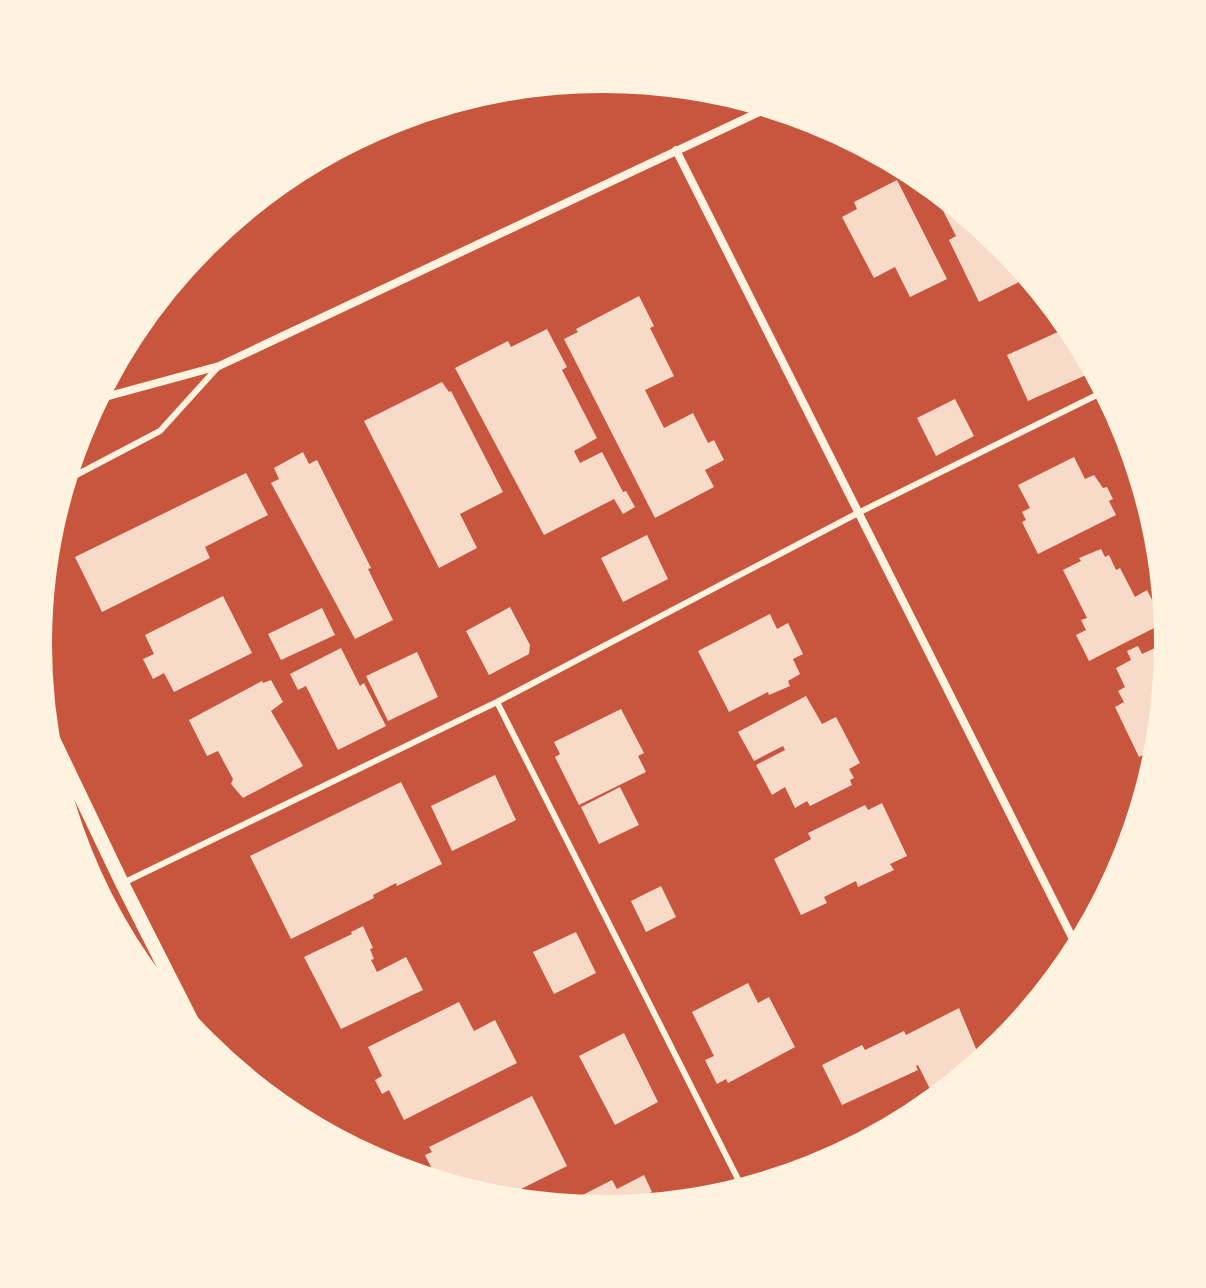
<svg xmlns="http://www.w3.org/2000/svg" width="1206" height="1288" font-family="Karla,sans-serif">
  <style>
    .building { fill: #f7dbc8 }
    .lines { fill: none; stroke-linecap: round; stroke-linejoin: round }
    .service { stroke: #fff3e0; stroke-width: 6 }
    .minor { stroke: #fff3e0; stroke-width: 8 }
    .tertiary { stroke: #fff3e0; stroke-width: 14 }
    .rim { fill: none; stroke: #fff3e0; stroke-width: 4 }
  </style>
  <rect width="100%" height="100%" fill="#c8553d"/>
  <path class="building" d="M897,180L947,279L910,297L895,267L874,278L842,217L857,209L854,202Z
    M940,191L1004,243L1031,276L979,302L949,240L956,236L934,193Z
    M639,296L654,326L650,328L674,376L645,390L664,428L693,413L708,443L714,440L724,460L705,470L714,487L655,518L564,339L578,332L576,329Z
    M1071,326L1095,371L1028,401L1007,355Z
    M547,329L567,367L562,370L597,438L574,451L580,463L602,452L623,492L626,491L635,507L623,514L614,499L544,535L455,368L508,341L511,347Z
    M442,382L449,392L451,391L503,492L460,514L477,548L439,568L364,421Z
    M955,399L974,436L936,456L917,418Z
    M1128,430L1142,477L1139,478L1118,435Z
    M303,452L309,464L317,460L371,568L368,569L393,620L355,639L271,483L279,479L274,468Z
    M1074,457L1085,479L1094,475L1103,488L1107,487L1113,499L1109,501L1116,515L1038,554L1022,522L1026,520L1022,512L1030,508L1018,485Z
    M246,473L268,515L205,547L210,558L102,612L75,557Z
    M647,535L668,579L623,602L601,558Z
    M1101,549L1105,557L1109,555L1116,570L1120,568L1135,597L1147,590L1164,623L1089,661L1076,635L1086,630L1081,620L1087,618L1063,570L1081,561L1079,558Z
    M223,596L252,653L174,692L164,673L153,679L143,659L154,654L145,635Z
    M510,607L530,645L529,654L489,675L466,631Z
    M322,608L335,635L281,660L268,634Z
    M770,614L777,629L788,623L803,654L793,659L800,674L788,681L790,686L769,695L768,692L729,712L698,651Z
    M1170,641L1160,746L1139,757L1115,707L1124,702L1118,691L1125,687L1116,668L1131,660L1127,651L1138,646L1142,654Z
    M341,648L360,686L364,683L386,726L338,750L306,686L298,690L290,674Z
    M417,652L438,697L388,721L366,676Z
    M271,680L283,702L271,711L303,766L243,798L231,784L233,779L218,751L207,756L189,720L262,681L263,683Z
    M806,696L822,724L836,717L860,763L849,769L854,778L850,780L852,785L810,806L807,801L795,808L785,787L772,795L756,765L785,750L783,746L754,761L738,732Z
    M621,709L644,753L638,756L646,772L579,805L555,757L560,754L554,742Z
    M495,775L516,820L452,851L431,806Z
    M401,782L442,864L397,886L396,883L373,895L374,898L291,939L250,856Z
    M620,787L639,825L599,844L581,807Z
    M882,803L907,856L890,864L894,870L858,887L856,881L824,897L827,903L801,915L774,859L811,839L808,833L865,805L868,810Z
    M661,886L676,917L646,932L631,901Z
    M363,926L373,948L370,949L374,959L371,960L377,972L406,957L423,990L341,1029L304,957L352,934L351,932Z
    M576,932L596,973L554,994L533,952Z
    M748,983L758,1003L769,997L795,1047L728,1083L726,1079L717,1084L705,1060L714,1056L692,1012Z
    M459,1002L474,1031L495,1020L517,1063L404,1120L389,1090L382,1094L375,1080L382,1076L368,1047Z
    M959,1008L982,1063L949,1090L934,1097L918,1065L916,1066L918,1070L842,1105L822,1065L862,1045L865,1050L904,1031L906,1035Z
    M624,1033L658,1102L615,1125L579,1056Z
    M532,1096L567,1166L497,1201L431,1182L437,1179L425,1155L432,1152L429,1147Z
    M644,1175L652,1192L644,1196L649,1206L603,1211L559,1207L612,1180L617,1189Z"/>
  <g class="lines">
    <path class="service" d="M63,482L160,431L218,367
      M497,702L744,1191
      M123,883L497,702L858,513L1107,390"/>
    <path class="minor" d="M676,150L1079,951
      M94,400L219,366L772,106"/>
    <path class="tertiary" d="M43,718L122,883L205,1047"/>
  </g>
  <path d="M0 0H1206V1288H0ZM50 644a553 553 0 1 1 1106 0a553 553 0 1 1-1106 0Z" fill="#fff3e0" fill-rule="evenodd"/>
  <path class="rim" d="M50 644a553 553 0 1 1 1106 0a553 553 0 1 1-1106 0Z"/>
</svg>
